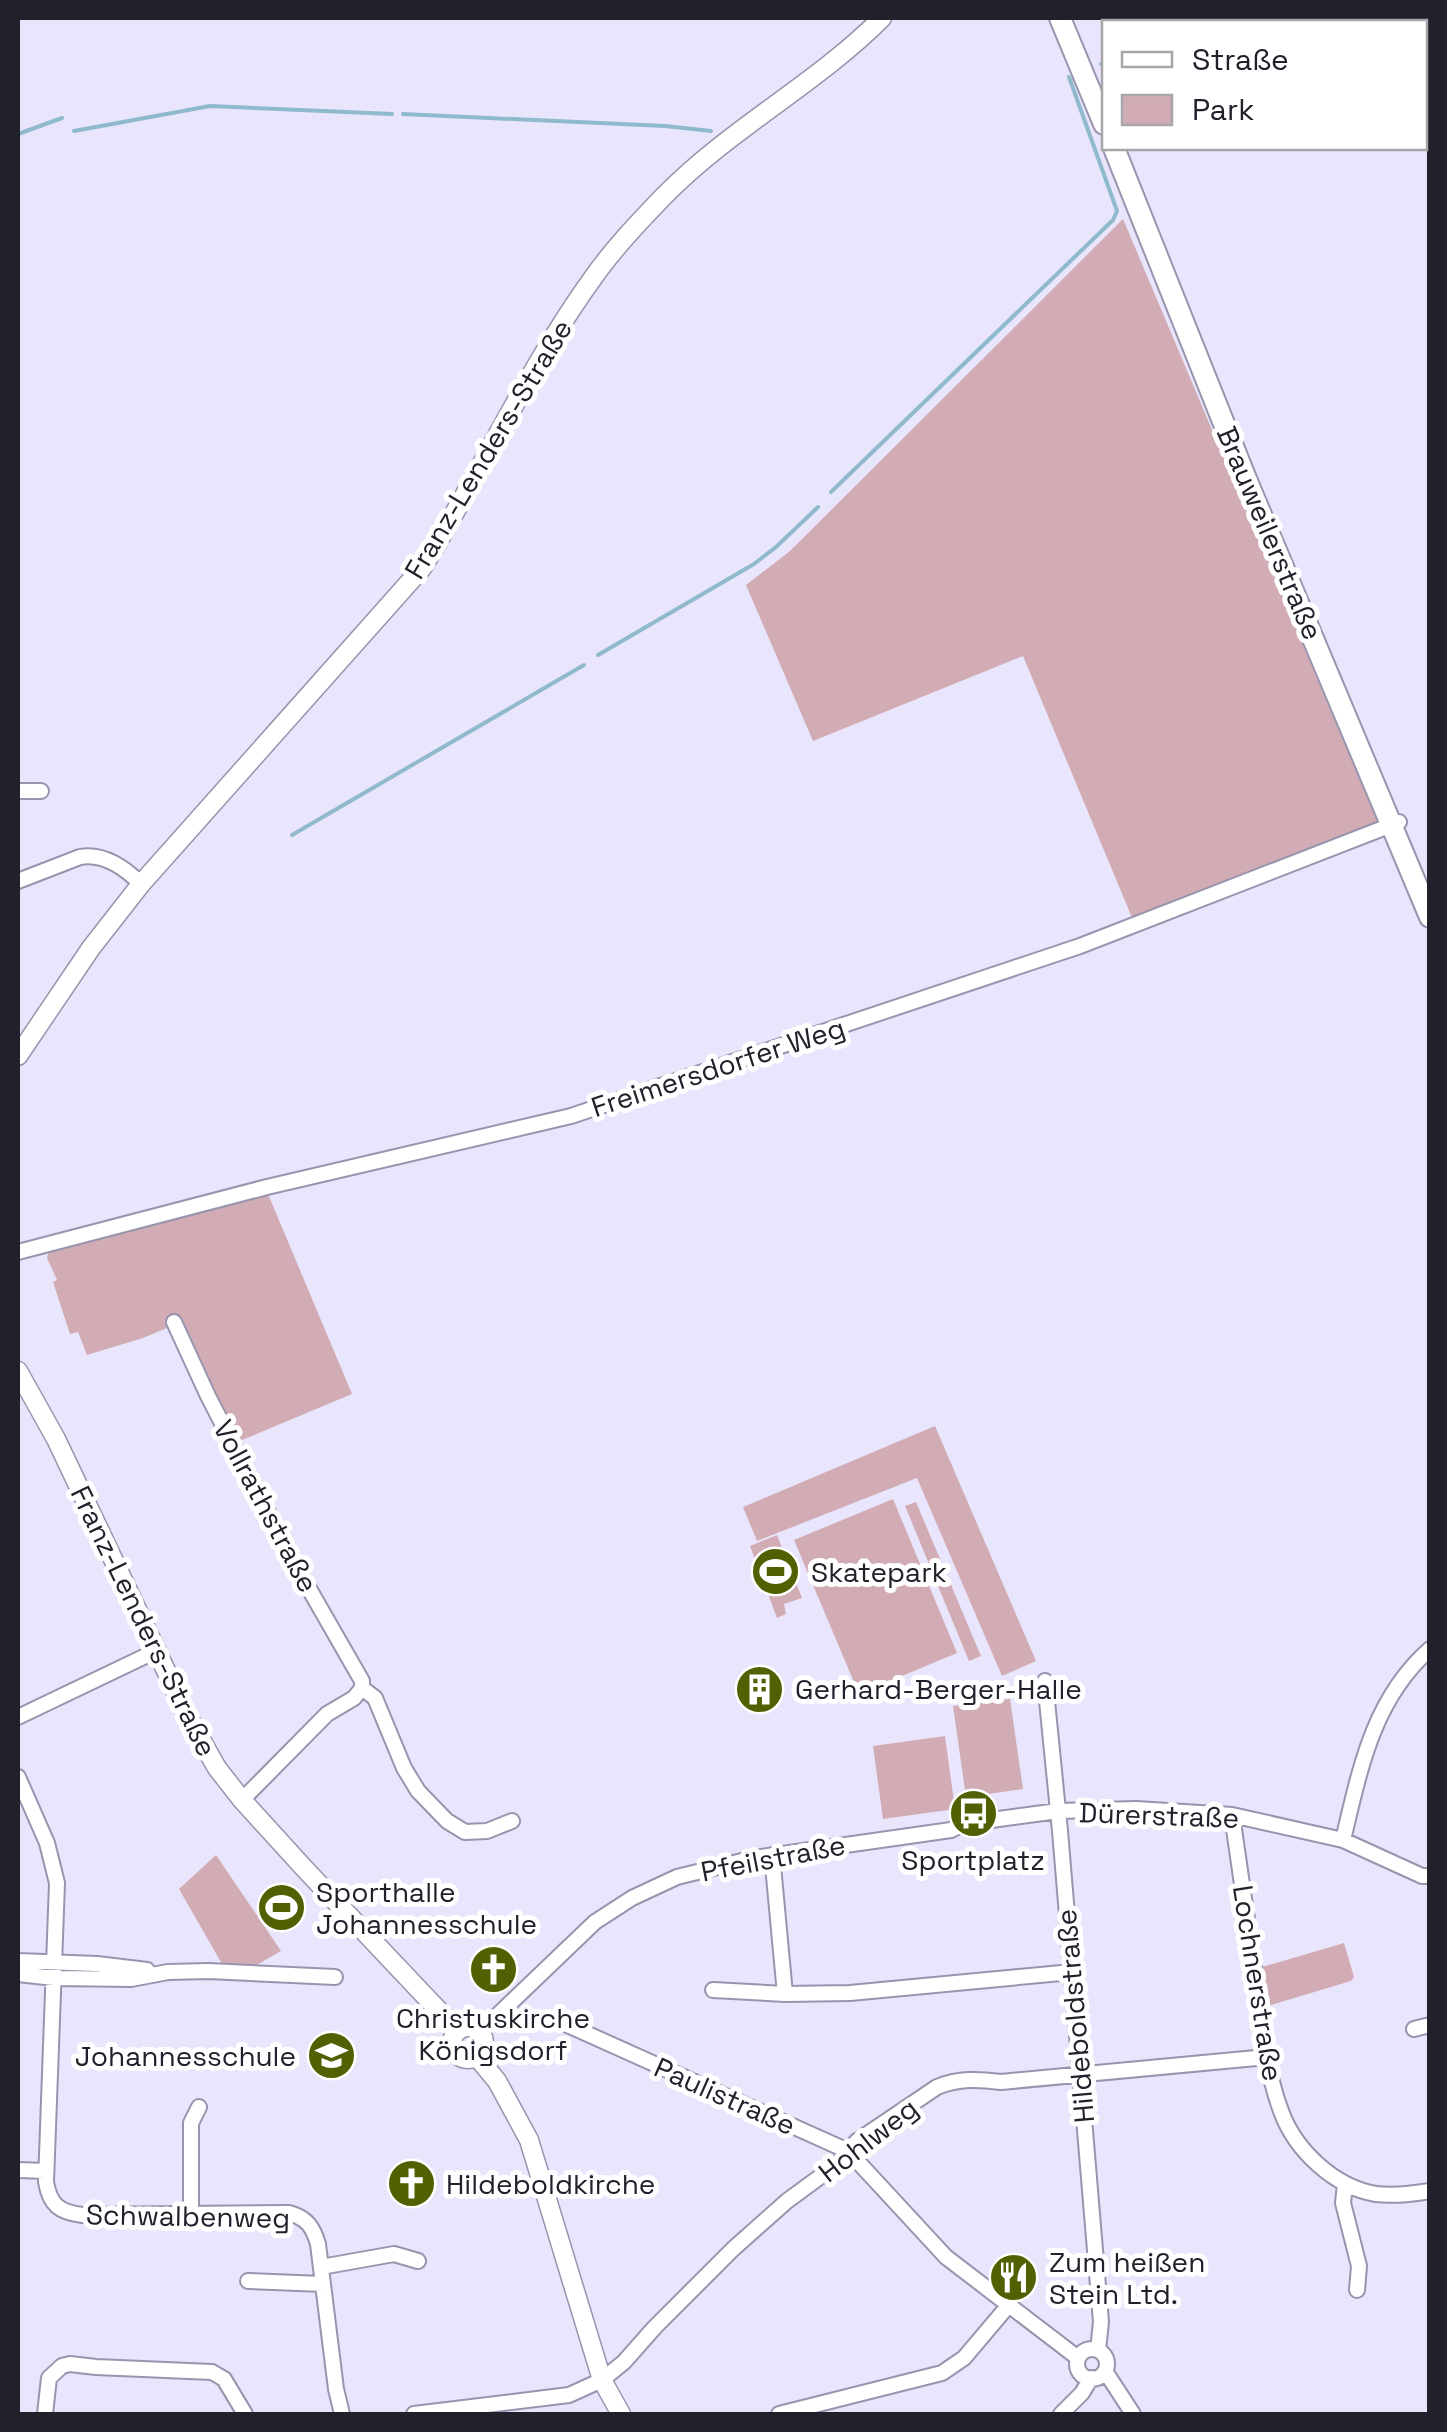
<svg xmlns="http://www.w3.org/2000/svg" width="1447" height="2432" font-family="'Space Grotesk',sans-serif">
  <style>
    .green { fill: #d2acb4 }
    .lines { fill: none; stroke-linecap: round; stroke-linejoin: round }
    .stream { stroke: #8fbacc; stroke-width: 4 }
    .minor-casing { stroke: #9994ae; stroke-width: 18 }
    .tertiary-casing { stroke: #9994ae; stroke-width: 21 }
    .secondary-casing { stroke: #9994ae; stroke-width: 24 }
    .minor { stroke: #fff; stroke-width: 14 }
    .tertiary { stroke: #fff; stroke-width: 18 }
    .secondary { stroke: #fff; stroke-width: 20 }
    .labels { text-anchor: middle; stroke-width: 10; stroke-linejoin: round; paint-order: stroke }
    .street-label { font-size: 28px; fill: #22202a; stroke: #fff }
    .poi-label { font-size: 28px; fill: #22202a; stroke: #fff; text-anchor: start }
  </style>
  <rect width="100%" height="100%" fill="#e9e5fc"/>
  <path class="green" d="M1123,219L1379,825L1133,920L1023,656L813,741L746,585L790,551Z
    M268,1194L352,1394L242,1440L233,1436L179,1323L143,1338L87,1355L78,1332L70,1334L53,1282L57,1280L47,1258L49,1250Z
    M935,1426L1036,1661L1002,1676L917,1478L757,1541L743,1507Z
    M893,1499L957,1653L859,1694L794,1540Z
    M916,1502L981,1656L969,1661L905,1506Z
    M777,1535L802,1598L784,1604L786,1614L777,1618L750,1546Z
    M1010,1699L1023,1789L966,1797L953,1706Z
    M945,1736L955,1809L883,1819L873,1746Z
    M216,1855L281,1951L255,1966L222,1964L179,1889Z
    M1344,1943L1354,1977L1351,1981L1271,2005L1268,2002L1262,1967Z"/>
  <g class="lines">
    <path class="stream" d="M1202,22L1214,18
      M1101,64L1104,63
      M403,114L665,126L711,131
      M74,131L210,106L392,114
      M18,134L62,118
      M831,492L1113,220L1117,211L1069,77
      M598,655L754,564L776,547L818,507
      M292,835L584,665"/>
    <defs>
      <path id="minor" d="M18,791H41
        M18,881L80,857C103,853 125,868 141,884
        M18,1252L267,1187L571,1116L1080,946L1399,822
        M174,1322L208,1396L292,1559L362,1681V1688L354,1698L327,1714L242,1800
        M1045,1681L1060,1831L1101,2322L1098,2350
        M362,1688L375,1698L404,1768L418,1791L447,1821L465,1832L487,1831L512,1821
        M18,1717L156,1651
        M18,1777L47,1843L57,1883L46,2182C50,2205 59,2212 82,2215L289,2213C307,2218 313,2227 318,2244L336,2389L342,2414
        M1232,1815C1240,1868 1247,1922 1255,1975C1261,2020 1265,2068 1281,2111C1295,2150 1334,2187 1376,2194C1393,2196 1412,2194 1430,2191
        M1343,1840C1360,1769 1373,1699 1430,1649
        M772,1855L785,1994
        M18,1961L97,1964L147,1970
        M18,1974L54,1978L131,1979L168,1972L208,1971L335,1977
        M713,1990L785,1994L850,1993L1072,1972
        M535,2019L561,2022L848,2151L946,2257L1078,2358
        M1414,2029L1430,2025
        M480,2032L595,1922L632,1898L677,1877L754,1858L951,1830L962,1824L1058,1811L1136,1809L1232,1815L1343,1840L1422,1876H1430
        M18,2170L46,2171
        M1345,2184L1343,2203L1359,2266L1357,2290
        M191,2214V2123L199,2107
        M321,2267L394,2254L418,2261
        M248,2281L323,2284
        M1077 2364a15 15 0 1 1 30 0a15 15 0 1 1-30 0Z
        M1105,2371L1133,2414
        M45,2414L49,2378L62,2366L70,2364L96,2367L212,2372L224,2379L245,2414
        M414,2414L569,2395L602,2380L624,2362L655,2327L733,2249L787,2201L836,2165L857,2141L937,2087C959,2078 978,2079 1001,2082L1267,2057
        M779,2414L942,2373L964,2358L1008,2306
        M1061,2414L1082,2393L1091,2378"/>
      <path id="tertiary" d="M18,1056L91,948L141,884L422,568C482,472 528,367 595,275C615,247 641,220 665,195C731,128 816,84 882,18
        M18,1371L56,1439L187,1715L217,1768L242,1800L303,1867L458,2031
        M452 2043a16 16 0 1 1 32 0a16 16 0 1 1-32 0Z
        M477,2057L497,2081L529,2140L602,2380L621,2414"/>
      <path id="secondary" d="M1060,18L1104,124
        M1114,148L1246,479L1430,917"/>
    </defs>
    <use href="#minor" class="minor-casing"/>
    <use href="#tertiary" class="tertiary-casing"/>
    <use href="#secondary" class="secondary-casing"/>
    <use href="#minor" class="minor"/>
    <use href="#tertiary" class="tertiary"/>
    <use href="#secondary" class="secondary"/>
  </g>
  <defs>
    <symbol id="stadium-disc" viewBox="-11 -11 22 22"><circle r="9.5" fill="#516002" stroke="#fff"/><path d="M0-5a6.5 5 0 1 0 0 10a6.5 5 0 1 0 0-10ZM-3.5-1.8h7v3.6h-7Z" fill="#fff"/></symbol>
    <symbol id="building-disc" viewBox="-11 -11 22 22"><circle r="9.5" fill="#516002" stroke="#fff"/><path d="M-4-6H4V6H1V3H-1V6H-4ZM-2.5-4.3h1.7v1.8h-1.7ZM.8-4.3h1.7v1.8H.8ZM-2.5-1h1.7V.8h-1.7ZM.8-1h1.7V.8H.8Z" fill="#fff"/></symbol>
    <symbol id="bus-disc" viewBox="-11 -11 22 22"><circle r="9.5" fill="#516002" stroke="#fff"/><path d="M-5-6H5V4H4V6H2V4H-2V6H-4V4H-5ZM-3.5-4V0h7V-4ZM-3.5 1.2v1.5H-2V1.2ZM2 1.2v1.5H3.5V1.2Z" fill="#fff"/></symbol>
    <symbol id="church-disc" viewBox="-11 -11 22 22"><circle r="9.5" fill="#516002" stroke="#fff"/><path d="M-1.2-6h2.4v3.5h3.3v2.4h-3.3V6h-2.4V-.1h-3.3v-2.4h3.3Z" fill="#fff"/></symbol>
    <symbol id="school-disc" viewBox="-11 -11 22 22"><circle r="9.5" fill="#516002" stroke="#fff"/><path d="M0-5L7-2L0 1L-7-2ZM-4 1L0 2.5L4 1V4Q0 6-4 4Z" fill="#fff"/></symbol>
    <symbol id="restaurant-disc" viewBox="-11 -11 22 22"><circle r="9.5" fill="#516002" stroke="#fff"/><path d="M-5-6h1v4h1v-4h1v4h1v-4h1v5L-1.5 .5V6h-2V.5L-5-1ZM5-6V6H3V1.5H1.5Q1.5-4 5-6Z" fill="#fff"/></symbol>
  </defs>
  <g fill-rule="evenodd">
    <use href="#stadium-disc" x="748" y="1544" width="55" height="55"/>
    <use href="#building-disc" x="732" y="1662" width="55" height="55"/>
    <use href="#bus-disc" x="946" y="1786" width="55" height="55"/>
    <use href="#stadium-disc" x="254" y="1880" width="55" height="55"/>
    <use href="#church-disc" x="466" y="1942" width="55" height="55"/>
    <use href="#school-disc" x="304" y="2028" width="55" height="55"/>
    <use href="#church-disc" x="384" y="2156" width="55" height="55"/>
    <use href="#restaurant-disc" x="986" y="2250" width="55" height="55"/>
  </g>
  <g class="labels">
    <g class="street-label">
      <text transform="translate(488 449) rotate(-59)" y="10">Franz-Lenders-Straße</text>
      <text transform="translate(1270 533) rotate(67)" y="10">Brauweilerstraße</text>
      <text transform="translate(718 1067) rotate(-18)" y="10">Freimersdorfer Weg</text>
      <text transform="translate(266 1506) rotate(62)" y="10">Vollrathstraße</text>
      <text transform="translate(144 1621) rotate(64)" y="10">Franz-Lenders-Straße</text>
      <text transform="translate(1159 1815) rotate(2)" y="10">Dürerstraße</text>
      <text transform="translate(773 1858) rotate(-11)" y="10">Pfeilstraße</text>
      <text transform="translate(1258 1983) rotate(81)" y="10">Lochnerstraße</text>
      <text transform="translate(1075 2016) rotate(-95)" y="10">Hildeboldstraße</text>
      <text transform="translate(725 2096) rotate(24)" y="10">Paulistraße</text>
      <text transform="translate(868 2140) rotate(-38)" y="10">Hohlweg</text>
      <text transform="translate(188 2216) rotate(1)" y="10">Schwalbenweg</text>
    </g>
    <g class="poi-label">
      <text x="811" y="1582">Skatepark</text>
      <text x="795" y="1699">Gerhard-Berger-Halle</text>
      <text x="973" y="1870" text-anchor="middle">Sportplatz</text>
      <text x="316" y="1902">Sporthalle<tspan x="316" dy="32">Johannesschule</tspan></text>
      <text x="493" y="2028" text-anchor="middle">Christuskirche<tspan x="493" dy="32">Königsdorf</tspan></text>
      <text x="296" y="2066" text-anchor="end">Johannesschule</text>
      <text x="446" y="2194">Hildeboldkirche</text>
      <text x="1049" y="2272">Zum heißen<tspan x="1049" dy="32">Stein Ltd.</tspan></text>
    </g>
  </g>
  <rect width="1447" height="2432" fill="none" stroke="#22202a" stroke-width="40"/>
  <rect x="1102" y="20" width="325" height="130" fill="#ffffff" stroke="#a7a6aa" stroke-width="2.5"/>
  <rect x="1122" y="52" width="50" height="15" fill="#ffffff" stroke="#a7a6aa" stroke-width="2.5"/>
  <text x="1192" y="70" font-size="30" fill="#22202a">Straße</text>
  <rect x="1122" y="95" width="50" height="30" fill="#d2acb4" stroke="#a7a6aa" stroke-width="2.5"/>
  <text x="1192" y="120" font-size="30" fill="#22202a">Park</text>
</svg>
